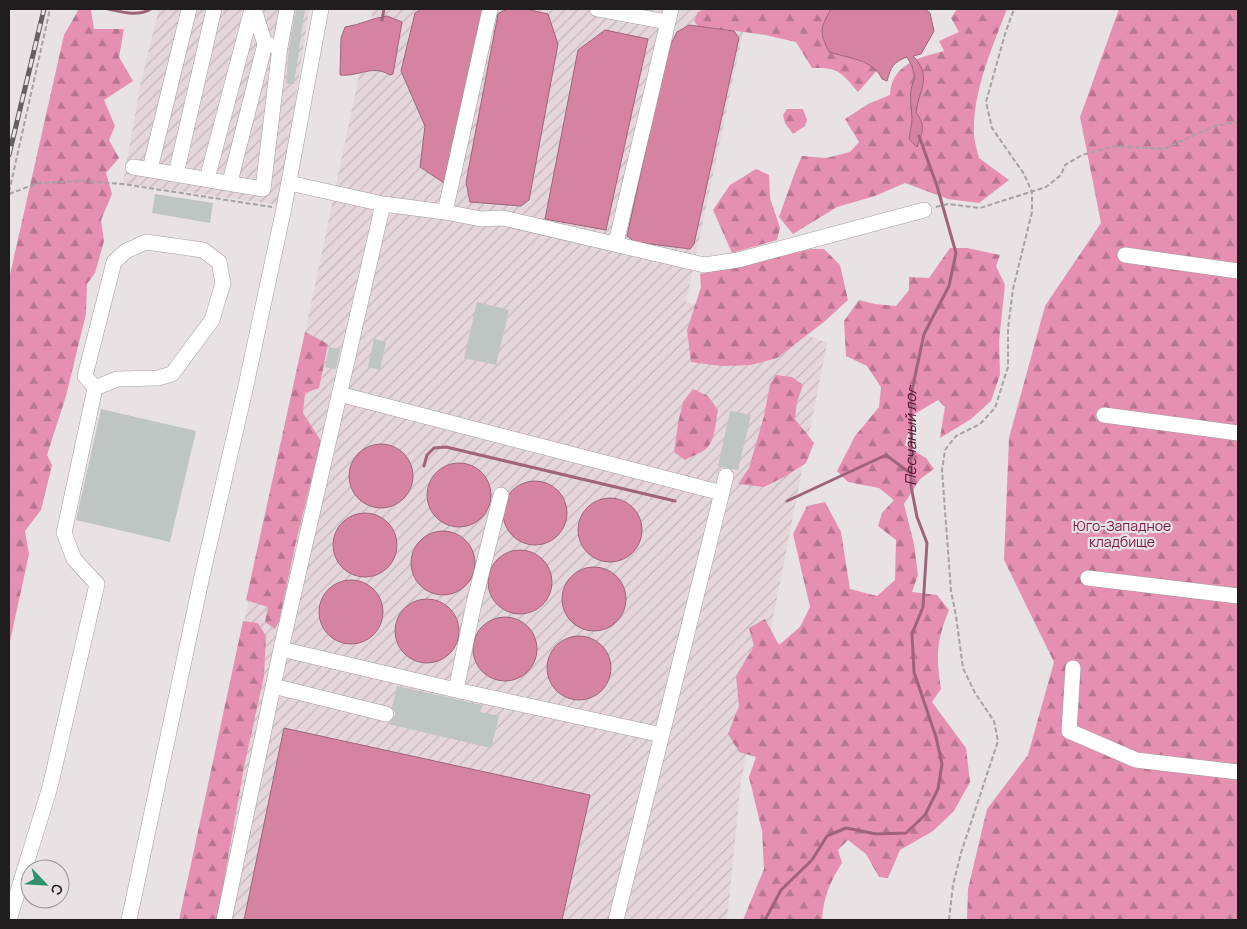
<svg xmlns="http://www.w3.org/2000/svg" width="1247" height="929" font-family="Manrope,sans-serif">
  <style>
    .industrial { fill: url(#industrial-furrows) }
    .forest { fill: url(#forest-firs) }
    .water { fill: #d683a2; stroke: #9f647a }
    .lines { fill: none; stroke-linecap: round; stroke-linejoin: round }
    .stream { stroke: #9f647a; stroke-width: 3 }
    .building { fill: #bfc5c2 }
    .minor-casing { stroke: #a29c9e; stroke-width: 16 }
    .path { stroke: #a6a1a3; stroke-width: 2; stroke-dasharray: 5 2.5; stroke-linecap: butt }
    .minor { stroke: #fff; stroke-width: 15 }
    .rail-casing { stroke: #646061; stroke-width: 5 }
    .rail { stroke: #e8e2e4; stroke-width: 3; stroke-dasharray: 9; stroke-linecap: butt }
    .labels { text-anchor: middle; stroke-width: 4.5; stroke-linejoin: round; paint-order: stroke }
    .park-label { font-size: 14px; fill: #7b1848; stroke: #e8e2e4 }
    .water-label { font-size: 15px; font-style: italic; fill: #560b30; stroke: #e8e2e4 }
  </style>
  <defs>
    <pattern id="industrial-furrows" width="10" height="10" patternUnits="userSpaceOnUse" patternTransform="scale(1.25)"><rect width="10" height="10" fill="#e5d6db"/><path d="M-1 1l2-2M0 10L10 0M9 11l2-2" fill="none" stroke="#c4b7bc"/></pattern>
    <pattern id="forest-firs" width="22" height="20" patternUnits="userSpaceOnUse" patternTransform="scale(1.25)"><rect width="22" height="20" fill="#e590b0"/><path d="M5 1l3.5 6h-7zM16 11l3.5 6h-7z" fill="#b9758f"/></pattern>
  </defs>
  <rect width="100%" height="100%" fill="#e8e2e4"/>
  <path class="industrial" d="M159,9H309L280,205L123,183L141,81Z
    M373,9H748L686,302L784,326L827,343L741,781L727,920H180L230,690Z"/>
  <path class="forest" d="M79,9L91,10L94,29H124L119,57L133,81L104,100L115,126L109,140L119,158L106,173L112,194L101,220L104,241L95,273L87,284L86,314L66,396L47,455L52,465L41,510L25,531L29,554L9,646V279L64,35Z
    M706,9H834L857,60L871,66L880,67L858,92C842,73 839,67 812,68L796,42L765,35L722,29L712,36L703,33L694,21L698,12Z
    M957,9H1007C993,45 974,89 974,128C973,138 977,149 979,158L1009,180L979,203L948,199L905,183L875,196L837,207L793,234L779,217L795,172L802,156L826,158L850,152L859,142L845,119L868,104L890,95C891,65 919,57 944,51L939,41L959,32L951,18Z
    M1119,9H1238V920H967L968,889L987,809L1028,755L1054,662L1004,560L1009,438L1045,306L1101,223L1080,117Z
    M787,109H803L807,120L805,126L793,134L785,123L783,115Z
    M756,169L769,175L770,198L780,228L777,240L732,253L713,210L730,185Z
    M950,248H967L1000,255L996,266L1005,285L999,341L1000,375L991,401L971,419L940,438L945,407L938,400L913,415L905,445L926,458L934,469L920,479L904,504L914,544L918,575L912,592L937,595L949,610C936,642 936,656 941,689L932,702L966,748L970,782L954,811L933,831L900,850L888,878L879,877L866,854L848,840L838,850L842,863C830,881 823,899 822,920H743L764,869L762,831L749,777L756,757L739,752L728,734L739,706L736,676L754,646L749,628L765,619L779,645L800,627L810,607L793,534L807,506L825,502L841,532L850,589L877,596L895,580L896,540L878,526L882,513L894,500L879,488L848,482L837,471L855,436L879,407L881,387L867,366L846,356L844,321L859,300L875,304L896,306L909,290V277L929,278Z
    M811,249H824L840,265L848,300L824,322L777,358L751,365L721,366L691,362L687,330L701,287L700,274Z
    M305,332L328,344L319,388L305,393L303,413L321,441L295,546L279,622L275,629L265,622L268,607L246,600Z
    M776,375L792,377L803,385L797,402L795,419L814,443L806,463L786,476L764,487L738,484L749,468L764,416L770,384Z
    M693,389L708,396L718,410C715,424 716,443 703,451C697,455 691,456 685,460L674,452L678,423L683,402Z
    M243,621L258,623L266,636L264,676L244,767L217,920H179Z"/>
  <path class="water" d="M421,9H483L444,183L420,167L425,126L401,71L415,13Z
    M507,9H526L548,14L558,44L529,200L521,206L470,202L466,182L498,14Z
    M831,9H925L930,13L934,31L921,54L913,56C933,77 919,89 916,112C926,127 923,130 917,147L909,139C910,132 912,125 912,118C911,103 908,92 915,78L912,66L907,57C893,62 891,67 887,81L882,79C874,60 848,58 829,52C819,31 820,29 831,9Z
    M387,16L402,22L393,74L390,75C372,64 359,77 340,75L341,38L345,27C360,25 372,18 387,16Z
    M689,25L734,31L739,38L694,244L690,249L635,242L627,236L667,52L677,32Z
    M605,30L648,39L606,230L545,219L578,50Z
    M349 476a32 32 0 1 1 64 0a32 32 0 1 1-64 0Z
    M427 495a32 32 0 1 1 64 0a32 32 0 1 1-64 0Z
    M503 513a32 32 0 1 1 64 0a32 32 0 1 1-64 0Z
    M578 530a32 32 0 1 1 64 0a32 32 0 1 1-64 0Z
    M333 545a32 32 0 1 1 64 0a32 32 0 1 1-64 0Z
    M411 563a32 32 0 1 1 64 0a32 32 0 1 1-64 0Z
    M488 582a32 32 0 1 1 64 0a32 32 0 1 1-64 0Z
    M562 599a32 32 0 1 1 64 0a32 32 0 1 1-64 0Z
    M319 612a32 32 0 1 1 64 0a32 32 0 1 1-64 0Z
    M395 631a32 32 0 1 1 64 0a32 32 0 1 1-64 0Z
    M473 649a32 32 0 1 1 64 0a32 32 0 1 1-64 0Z
    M547 668a32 32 0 1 1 64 0a32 32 0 1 1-64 0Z
    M284,728L590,795L562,920H244Z"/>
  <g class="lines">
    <g class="stream">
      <path d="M108,9C122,12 137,17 151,9"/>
      <path d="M382,20L384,9"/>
      <path d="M424,466L427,455L434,448L446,447L675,501"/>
      <path d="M787,501L886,455L910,473"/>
      <path id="s1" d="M765,920L781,890L812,860L827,836L846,828L876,834L906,833L925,815L938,789L942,764L936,737L914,672L912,634L923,607L927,543L917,517L911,486V395L924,334L949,286L956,253L937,186L919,136"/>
    </g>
  </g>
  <path class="building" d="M296,9H305L294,84H286L289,48Z
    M155,194L213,203L210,223L152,213Z
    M477,302L509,310L496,365L464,358Z
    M374,339L386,342L380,370L368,367Z
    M329,347L340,349L336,369L325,367Z
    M101,409L196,431L170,542L76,520Z
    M730,411L751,415L738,470L718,466Z
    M397,686L482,705L480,712L499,716L491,748L388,724L395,716V711L392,707Z"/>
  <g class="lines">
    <defs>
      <path id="minor" d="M254,9L265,44L274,46
        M597,9L667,22
        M133,167L263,189L280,47L287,9
        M150,169L189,9
        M176,174L214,9
        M207,179L252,9
        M230,182L265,44
        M289,183L383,204L445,212L481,219L503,218L704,265L738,260L924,210
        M445,212L490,9
        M616,243L671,9
        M1125,255L1238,271
        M339,394L722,493
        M1104,415L1238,433
        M1088,578L1238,596
        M281,649L456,690L662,735
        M1073,668L1069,731L1136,760L1238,772
        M273,686L386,714
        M456,690L474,603L501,495
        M9,920L50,787L97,584L74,559L64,533L95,388L85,376L114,262L126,251L146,242L203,250L219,262L223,283L212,320L172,374L158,378L117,379L95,388
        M129,920L202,576L245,390L284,208L321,9
        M224,920L281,649L383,204
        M616,920L726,476"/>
    </defs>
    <use href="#minor" class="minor-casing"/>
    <path class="path" d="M9,192L50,9
      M9,194L38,183L83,181L123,184L272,207
      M936,207L948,204L980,208L1046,187L1061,175L1065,165L1082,155L1115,146L1164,149L1214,126L1238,122
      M949,920L953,885L961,853L998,741L994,721L975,693L963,668L956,616L951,591L942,470L945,450L956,436L980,424L995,408L1001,389L1008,367V328L1013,289L1032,212V192L1024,174L992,128L986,102L1005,34L1014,9"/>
    <use href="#minor" class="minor"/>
    <defs>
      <path id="rail" d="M9,155L44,9"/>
    </defs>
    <use href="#rail" class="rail-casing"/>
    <use href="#rail" class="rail"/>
  </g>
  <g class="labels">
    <g class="park-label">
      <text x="1122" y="531">Юго-Западное<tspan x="1122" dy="16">кладбище</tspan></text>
    </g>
    <g class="water-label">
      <text dy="5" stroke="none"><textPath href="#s1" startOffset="604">Песчаный лог</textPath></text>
    </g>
  </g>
  <rect width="1247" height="929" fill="none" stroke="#201d1e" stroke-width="20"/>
  <g transform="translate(45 884) rotate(115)"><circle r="24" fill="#e8e2e4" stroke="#989395"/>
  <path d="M0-4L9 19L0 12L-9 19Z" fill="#2d916c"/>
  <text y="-8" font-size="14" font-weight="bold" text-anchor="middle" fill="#201d1e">С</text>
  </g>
</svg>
